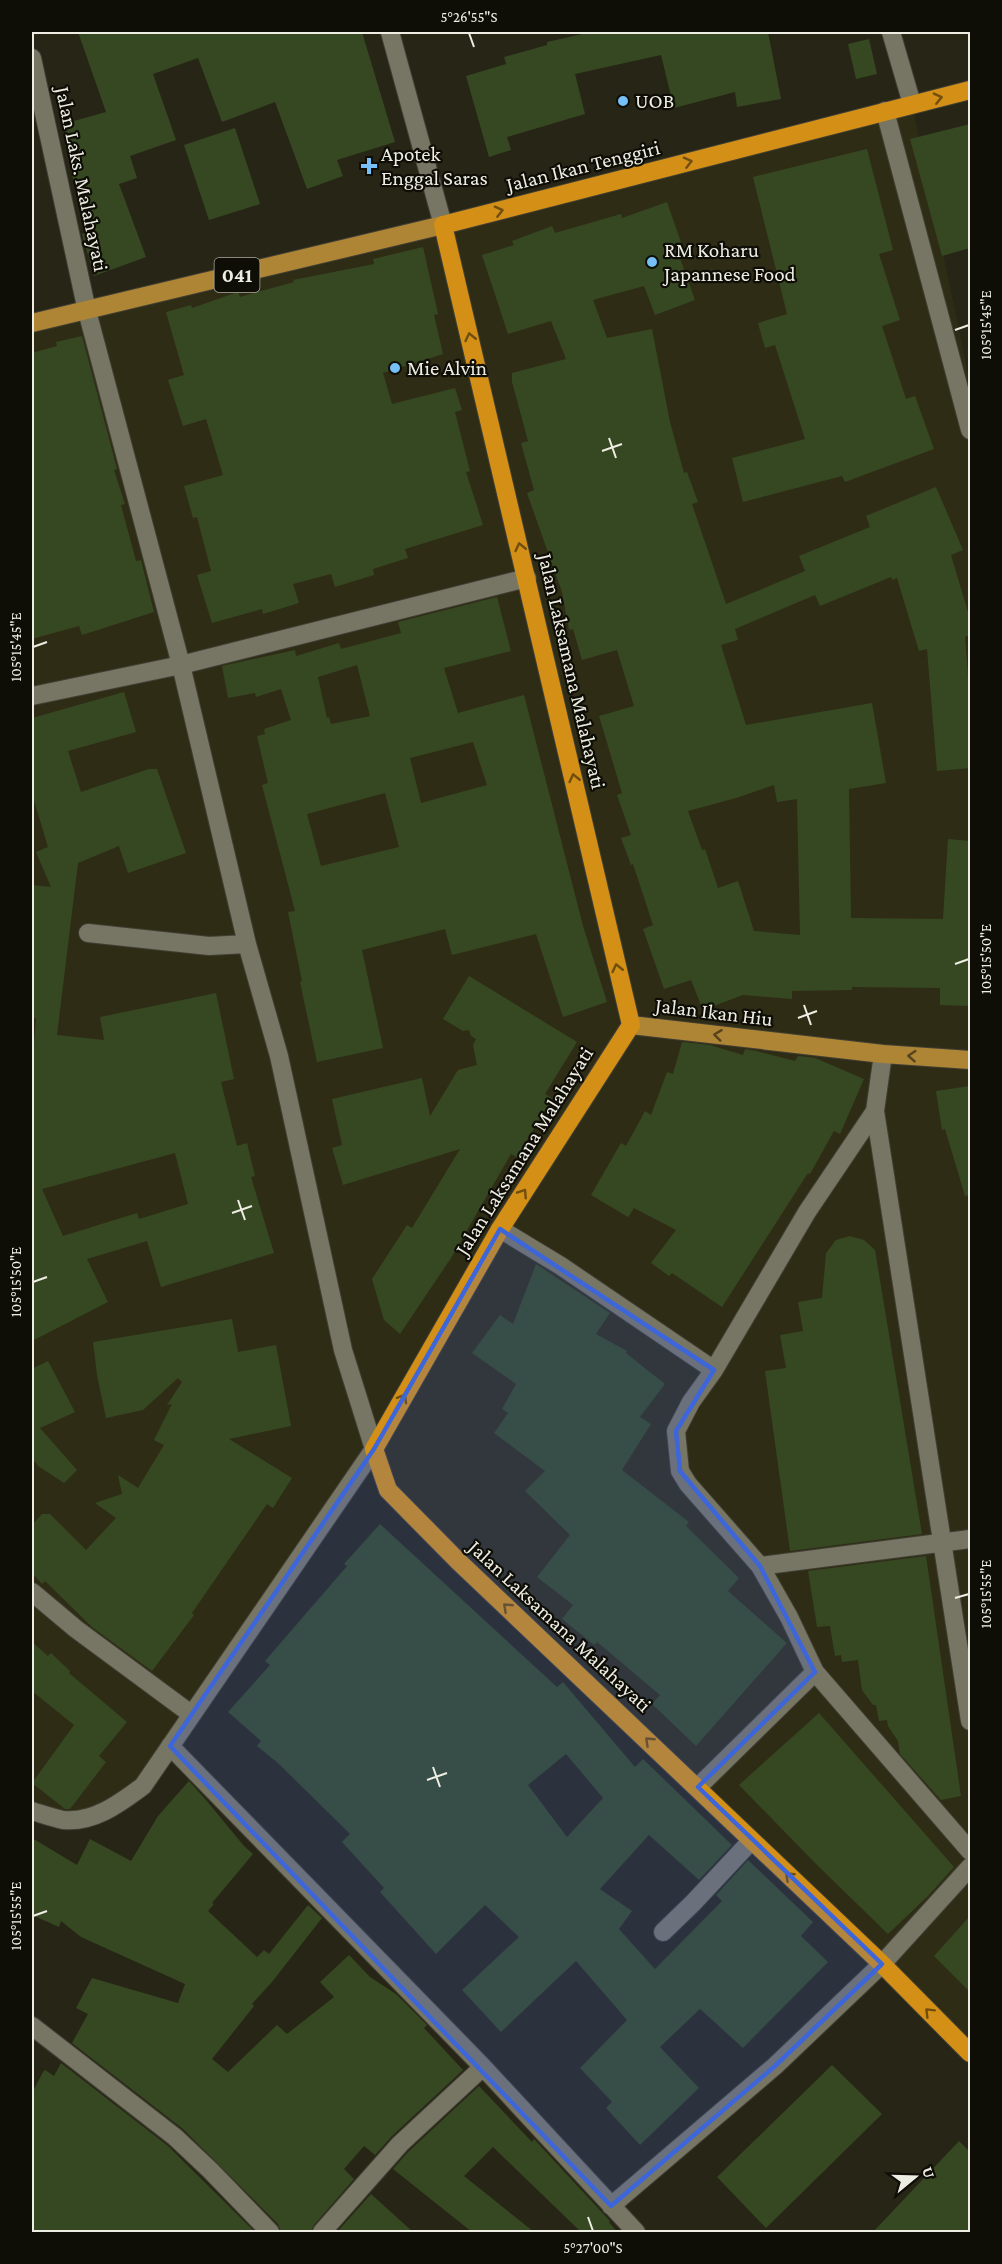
<svg xmlns="http://www.w3.org/2000/svg" width="1002" height="2264" font-family="'Crimson Pro',serif">
  <style>
    .built { fill: #2f2c16 }
    .building { fill: #364822; fill-rule: evenodd }
    .lines { fill: none; stroke-linecap: round; stroke-linejoin: round }
    .minor-casing { stroke: #413f34; stroke-width: 20 }
    .major-casing { stroke: #413f34; stroke-width: 20 }
    .highway-casing { stroke: #413f34; stroke-width: 20 }
    .minor { stroke: #777564; stroke-width: 18 }
    .major { stroke: #ae8535; stroke-width: 18 }
    .highway { stroke: #d38f16; stroke-width: 18 }
    .oneway { stroke: #704e0e }
    .oneway2 { stroke: #56441c }
    .marked { fill: #3c66da; fill-opacity: 0.2; stroke: #3c66da; stroke-width: 4.5; stroke-linejoin: round }
    .ticks { fill: none; stroke: #eeede3; stroke-width: 2 }
    .poi-dot { fill: #76c0f7; stroke: #0e0e07; stroke-width: 2 }
    .labels { text-anchor: middle; stroke-width: 4.5; stroke-linejoin: round; paint-order: stroke }
    .shield { fill: #0e0e07; stroke: #abaaa1; stroke-width: 1.5 }
    .shield-label { font-size: 20px; font-weight: bold; fill: #eeede3 }
    .poi-label { font-size: 21px; fill: #eeede3; stroke: #0e0e07; text-anchor: start }
    .street-label { font-size: 21px; fill: #eeede3; stroke: #0e0e07 }
    .neatline { fill: none; stroke: #eeede3; stroke-width: 2 }
    .ticks-label { font-size: 15px; text-anchor: middle; fill: #eeede3 }
  </style>
  <rect width="100%" height="100%" fill="#272516"/>
  <path class="built" d="M912,104L970,383V2053L365,1462L149,1777L87,1819L32,1811V316Z"/>
  <path class="building" d="M78,32H362L395,142L337,160L343,176L307,189L275,102L222,122L198,58L153,74L176,140L130,156L137,178L119,184L146,257L94,276L82,234L90,231L71,172L77,170L63,124L106,112Z
    M591,32H768L781,99L737,107L735,92L674,108L661,55L575,74L585,114L507,137L511,150L489,157L466,76L506,64L504,57L547,45V42Z
    M869,39L877,74L856,79L848,44Z
    M970,124V248L942,256L910,139Z
    M235,128L260,204L209,220L184,145Z
    M867,149L893,250L879,254L900,320L882,326L906,399L915,396L934,449L845,482L842,476L743,502L732,458L805,439L775,345L765,348L758,323L787,314L753,177Z
    M667,202L682,245L676,247L695,300L655,315L644,286L593,300L607,338L652,329L670,422L684,473L687,472L698,502L692,504L726,604L805,571L799,556L870,527L866,516L936,487L963,550L951,555L970,619V635L965,637L970,702V768L937,771L927,649L919,651L897,578L892,580L891,577L820,606L815,595L735,629L738,640L721,645L746,725L872,703L886,783L849,789L851,918L943,919L948,839L970,841V1006L940,1005V988L852,987V990L792,991V999L743,995L703,1010L691,980L664,989L643,929L653,925L633,864L631,865L621,838L631,835L617,795L622,793L599,716L634,706L617,650L582,660L573,629L569,630L562,592L527,493L534,490L521,443L528,441L512,382V373L566,359L551,321L508,334L482,255L514,245L512,241L552,226L555,233L621,214L622,218ZM774,785L777,802L797,799L800,935L754,931L738,881L718,888L705,849L702,850L688,811L736,798Z
    M423,247L438,314L434,315L443,354L383,373L392,404L455,388L462,410L455,412L470,471L466,472L483,525L405,549L408,558L373,569L374,575L335,587L331,574L293,584L299,603L263,614L262,609L212,623L197,575L211,571L197,517L193,518L184,486L223,475L206,419L183,426L168,380L184,375L166,312L191,305L192,308L238,292L240,297L294,282L293,280L374,264L373,259Z
    M82,336L117,469L114,470L125,504L121,505L136,561L141,560L154,612L82,635L79,626L32,639V353L57,346L56,342Z
    M497,597L511,651L444,668L458,713L524,695L583,926L607,1002L563,1017L536,934L452,955L445,929L362,950L383,1048L317,1062L300,982L302,981L288,912L295,911L262,785L268,783L257,736L265,734L264,729L291,720L281,689L256,697L255,693L228,698L222,666L295,650L296,656L339,643L341,649L401,633L398,622ZM357,665L370,716L331,724L329,717L327,718L318,677ZM473,742L487,785L421,803L410,758ZM385,793L399,847L321,866L307,814Z
    M124,692L136,732L68,751L81,792L149,769H157L186,853L128,873L119,846L78,863L57,1035L104,1040L100,1017L216,993L234,1079L221,1082L237,1146L247,1143L255,1176L251,1177L274,1253L161,1287L147,1241L87,1259L108,1302L32,1341V1069L36,1018H32V885L51,887L36,852L48,847L32,794V718ZM175,1153L188,1204L139,1219L137,1213L63,1236L42,1189Z
    M469,976L577,1042L545,1094L552,1098L517,1157L511,1154L451,1258L400,1334L384,1320L372,1279L407,1225L412,1228L460,1149L343,1185L332,1148L342,1145L332,1099L422,1078L430,1116L458,1070L477,1065L473,1045L476,1039L471,1036L469,1030L463,1031L443,1019Z
    M682,1042L710,1045L743,1055L745,1049L756,1051L795,1061L798,1056L815,1058L864,1079L840,1134L834,1131L810,1174L808,1173L722,1307L672,1273L669,1276L651,1263L676,1230L634,1208L628,1217L591,1195L621,1143L626,1146L645,1111L651,1115L667,1072L673,1074Z
    M970,1086V1195L965,1196L945,1129L942,1130L936,1091Z
    M850,1236L864,1240L875,1250L922,1534L790,1551L765,1371L786,1368L780,1335L803,1331L798,1302L822,1298L826,1253L836,1240Z
    M536,1264L610,1313L596,1334L627,1351L626,1353L665,1384L640,1417L651,1424L622,1470L689,1522L686,1526L739,1578L728,1591L787,1643L696,1746L652,1704L660,1695L597,1642L594,1645L562,1619L573,1605L537,1577L570,1535L525,1491L545,1471L494,1433L508,1413L502,1409L516,1384L472,1353L500,1315L513,1324Z
    M232,1319L238,1352L276,1345L291,1426L229,1439L292,1478L273,1508L267,1504L192,1613L194,1615L152,1671L92,1627L45,1581L42,1584L32,1573V1525L42,1514H50L86,1550L116,1518L95,1503L122,1494L118,1475L138,1488L164,1445L154,1440L172,1404L167,1405L182,1382L178,1378L143,1410L106,1418L97,1375L93,1342Z
    M48,1361L75,1412L40,1428L77,1470L64,1483L38,1466L32,1458V1369Z
    M380,1524L557,1687L563,1682L635,1767L643,1759L732,1845L699,1880L649,1835L600,1889L632,1911L619,1929L655,1969L722,1901L716,1895L748,1860L813,1922L801,1936L828,1962L743,2048L700,2009L660,2047L699,2088L640,2145L606,2108L612,2102L580,2068L627,2020L576,1961L501,2032L462,1990L519,1937L485,1905L436,1954L380,1892L384,1888L342,1842L350,1834L279,1764L257,1746L261,1741L228,1712L270,1665L265,1661L347,1566L344,1564ZM566,1754L603,1798L567,1837L528,1785Z
    M926,1556L961,1796L941,1800L900,1754L898,1741L888,1726L887,1720L879,1721L876,1705H873L862,1690L858,1660L842,1662L841,1655L835,1656L830,1626L817,1627L808,1571Z
    M32,1642L48,1656L51,1653L70,1671L69,1673L127,1722L99,1756L106,1762L70,1809H65L32,1783L74,1725L32,1691Z
    M819,1713L954,1867L927,1897L888,1934L816,1864L739,1785Z
    M189,1781L206,1800L244,1846L253,1854L212,1903L214,1904L208,1911L257,1957L264,1950L269,1954L308,1905L322,1918L272,1982L252,2004L254,2006L212,2059L228,2072L277,2025L287,2034L334,1997L320,1982L349,1955L370,1977L396,1994L427,2025L424,2028L463,2070L392,2136L375,2155L364,2146L344,2169L354,2179L314,2225L311,2232H281L278,2224L183,2129L72,2043L88,2014L76,2008L92,1978L178,2003L185,1984L81,1937L61,1921L59,1927L32,1915V1838L77,1865L90,1839L131,1861L158,1816Z
    M970,1916V1992L934,1956Z
    M61,2063L168,2146L255,2232H32V2093L43,2072L45,2070L54,2076Z
    M832,2065L882,2114L766,2228L717,2177Z
    M479,2086L532,2142L534,2139L610,2221L609,2222L617,2232H581L493,2147L464,2176L534,2232H472L393,2169L408,2152Z
    M959,2141L970,2152V2232H873Z
    M371,2194L413,2232H337Z"/>
  <g class="lines">
    <defs>
      <path id="minor" d="M390,32L443,225
        M891,32L912,104
        M32,58L87,311L181,665L247,944L279,1056L343,1350L374,1449L143,1786C120,1803 94,1823 63,1820C53,1818 42,1814 32,1811
        M885,111L970,430
        M32,696L181,665L527,578
        M88,933L209,946L247,944
        M883,1054L875,1111L970,1721
        M875,1111L807,1212L714,1370L691,1402L676,1431L680,1471L688,1484L760,1566L789,1617L815,1672L970,1851
        M500,1229L561,1266L714,1370
        M760,1566L970,1539
        M32,1592L76,1629L191,1714
        M170,1746L483,2067L636,2232
        M698,1787L815,1672
        M663,1932L693,1903L751,1841
        M32,2026L175,2137L210,2170L270,2232
        M611,2206L775,2066L882,1964L970,1867
        M322,2232L400,2144L483,2067"/>
      <path id="major" d="M32,323L443,225
        M631,1025L883,1054L970,1060"/>
      <path id="highway" d="M970,90L443,225L631,1025L500,1229L374,1449L388,1490L458,1561L882,1964L970,2053"/>
    </defs>
    <use href="#minor" class="minor-casing"/>
    <use href="#major" class="major-casing"/>
    <use href="#highway" class="highway-casing"/>
    <use href="#minor" class="minor"/>
    <use href="#major" class="major"/>
    <use href="#highway" class="highway"/>
  </g>
  <defs><path id="oneway-chevron" d="M-2-3.5L2.5 0L-2 3.5" fill="none" stroke-width="1.6" stroke-linecap="round" stroke-linejoin="round" transform="scale(1.5)"/></defs>
  <g class="oneway">
    <use href="#oneway-chevron" transform="translate(938 98) rotate(-13)"/>
    <use href="#oneway-chevron" transform="translate(688 162) rotate(-14)"/>
    <use href="#oneway-chevron" transform="translate(499 211) rotate(-14)"/>
    <use href="#oneway-chevron" transform="translate(470 337) rotate(-103)"/>
    <use href="#oneway-chevron" transform="translate(520 547) rotate(-103)"/>
    <use href="#oneway-chevron" transform="translate(574 778) rotate(-103)"/>
    <use href="#oneway-chevron" transform="translate(617 968) rotate(-103)"/>
    <use href="#oneway-chevron" transform="translate(523 1193) rotate(-57)"/>
    <use href="#oneway-chevron" transform="translate(403 1398) rotate(-60)"/>
    <use href="#oneway-chevron" transform="translate(507 1607) rotate(-137)"/>
    <use href="#oneway-chevron" transform="translate(649 1741) rotate(-137)"/>
    <use href="#oneway-chevron" transform="translate(789 1876) rotate(-137)"/>
    <use href="#oneway-chevron" transform="translate(929 2012) rotate(-135)"/>
  </g>
  <g class="oneway2">
    <use href="#oneway-chevron" transform="translate(718 1035) rotate(-173)"/>
    <use href="#oneway-chevron" transform="translate(912 1056) rotate(-176)"/>
  </g>
  <path class="marked" d="M500,1229L714,1370L676,1431L680,1471L760,1566L815,1672L698,1787L882,1964L775,2066L611,2206L170,1746L374,1449Z"/>
  <path class="ticks" d="M469,33L474,47M955,330L969,325M609,438L616,458M602,451L622,444M33,647L47,642M955,964L969,959M804,1005L811,1025M798,1018L817,1011M238,1200L245,1220M232,1213L252,1206M33,1282L47,1277M955,1598L969,1594M433,1767L440,1787M427,1780L447,1773M33,1916L47,1911M588,2217L593,2231"/>
  <g class="poi-dot">
    <circle cx="623" cy="101" r="6"/>
    <path d="M366 157h6v6h6v6h-6v6h-6v-6h-6v-6h6z"/>
    <circle cx="652" cy="262" r="6"/>
    <circle cx="395" cy="368" r="6"/>
  </g>
  <g class="labels">
    <rect class="shield" x="214.5" y="258" width="45" height="34" rx="4.5"/>
    <g class="shield-label">
      <text x="237" y="282">041</text>
    </g>
    <g class="poi-label">
      <text x="635" y="108">UOB</text>
      <text x="381" y="161">Apotek<tspan x="381" dy="24">Enggal Saras</tspan></text>
      <text x="664" y="257">RM Koharu<tspan x="664" dy="24">Japannese Food</tspan></text>
      <text x="407" y="375">Mie Alvin</text>
    </g>
    <g class="street-label">
      <text transform="translate(583 166) rotate(-14)" y="7">Jalan Ikan Tenggiri</text>
      <text transform="translate(82 179) rotate(78)" y="7">Jalan Laks. Malahayati</text>
      <text transform="translate(572 671) rotate(77)" y="7">Jalan Laksamana Malahayati</text>
      <text transform="translate(714 1012) rotate(7)" y="7">Jalan Ikan Hiu</text>
      <text transform="translate(524 1151) rotate(-58)" y="7">Jalan Laksamana Malahayati</text>
      <text transform="translate(560 1626) rotate(43)" y="7">Jalan Laksamana Malahayati</text>
    </g>
  </g>
  <rect width="1002" height="2264" fill="none" stroke="#0e0e07" stroke-width="66"/>
  <g transform="translate(915 2177) rotate(71)" stroke="#0e0e07" stroke-width="4.5" paint-order="stroke">
  <path d="M0-4.5L10 22L0 15L-10 22Z" fill="#eeede3"/>
  <text y="-9" font-size="16" font-weight="bold" text-anchor="middle" fill="#eeede3">U</text>
  </g>
  <rect x="33" y="33" width="936" height="2198" class="neatline"/>
  <g class="ticks-label">
    <text x="469" y="22">5°26'55"S</text>
    <text transform="translate(986 325) rotate(-90)" y="5">105°15'45"E</text>
    <text transform="translate(16 647) rotate(-90)" y="5">105°15'45"E</text>
    <text transform="translate(986 959) rotate(-90)" y="5">105°15'50"E</text>
    <text transform="translate(16 1282) rotate(-90)" y="5">105°15'50"E</text>
    <text transform="translate(986 1594) rotate(-90)" y="5">105°15'55"E</text>
    <text transform="translate(16 1916) rotate(-90)" y="5">105°15'55"E</text>
    <text x="593" y="2253">5°27'00"S</text>
  </g>
</svg>
